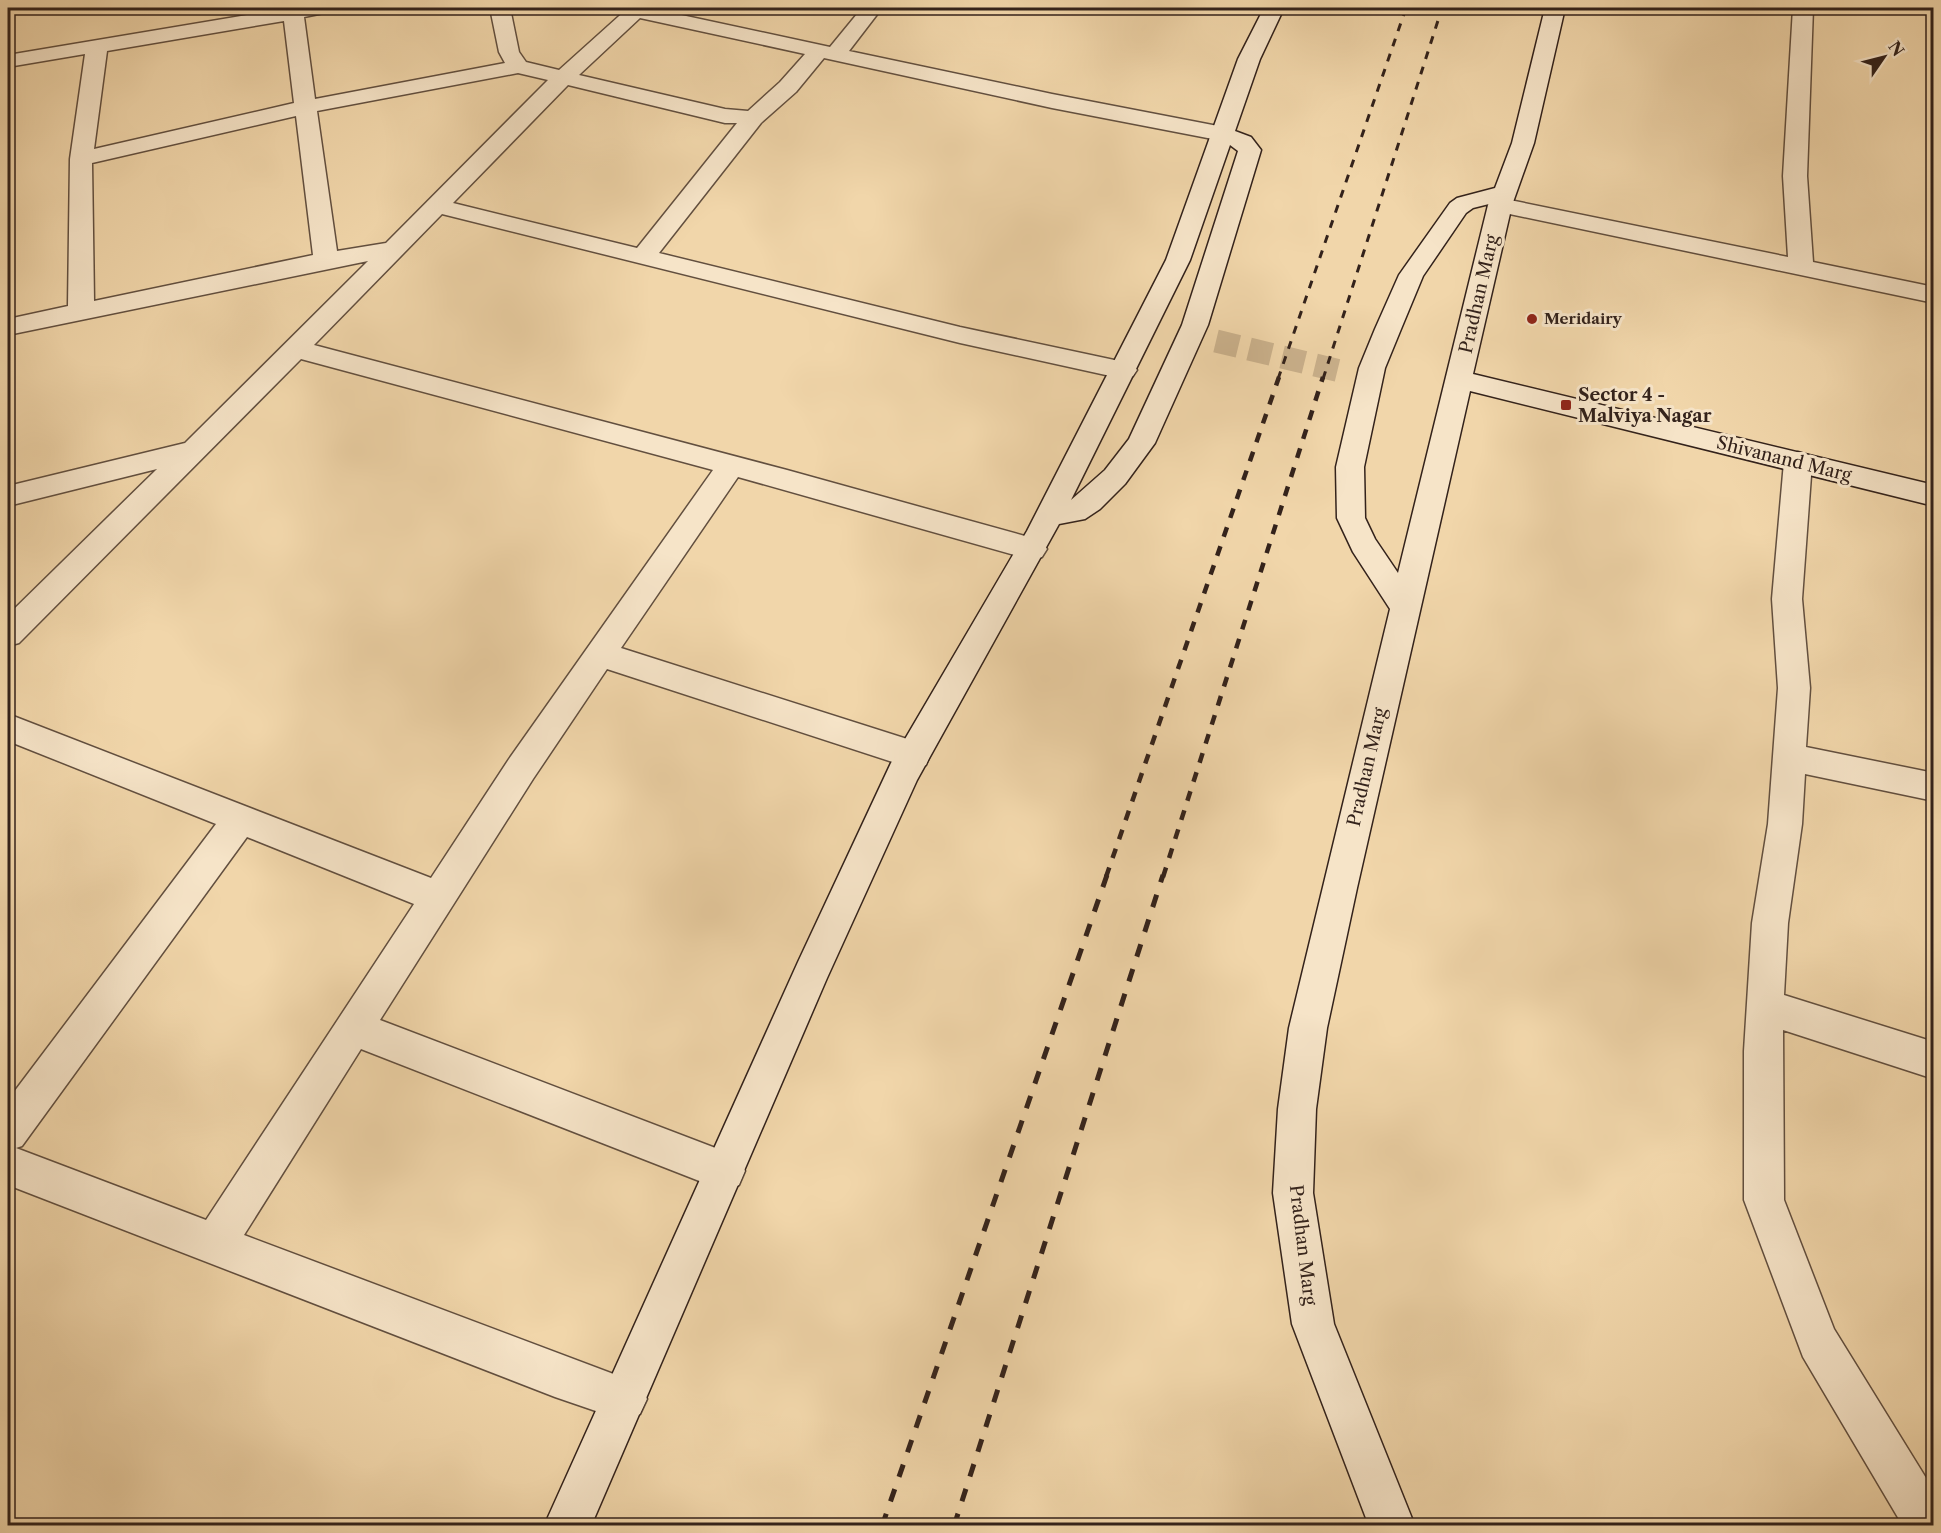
<svg xmlns="http://www.w3.org/2000/svg" width="1941" height="1533" font-family="'Libre Caslon Text',serif">
  <style>
    .lines { fill: none; stroke-linecap: round; stroke-linejoin: round }
    .secondary-tunnel { stroke: #cbb28d; stroke-width: 23; stroke-dasharray: 23 11; stroke-linecap: butt }
    .street-casing { stroke: #624f3f; stroke-width: 3 }
    .secondary-casing { stroke: #33221b; stroke-width: 3 }
    .street { fill: #f6e4c8; fill-rule: evenodd }
    .secondary { fill: #f6e4c8; fill-rule: evenodd }
    .rail-far2 { stroke: #33221b; stroke-width: 3; stroke-dasharray: 8 8; stroke-linecap: butt }
    .rail-far1 { stroke: #33221b; stroke-width: 4.5; stroke-dasharray: 10 10; stroke-linecap: butt }
    .rail { stroke: #33221b; stroke-width: 5; stroke-dasharray: 13 13; stroke-linecap: butt }
    .poi-dot { fill: #8f2418; stroke: #f6e4c8; stroke-width: 2 }
    .labels { text-anchor: middle; stroke-width: 6; stroke-linejoin: round; paint-order: stroke }
    .far-poi-label { font-size: 15px; font-weight: bold; fill: #33221b; stroke: #f6e4c8; text-anchor: start }
    .street-label { font-size: 18px; fill: #33221b; stroke: #f6e4c8 }
    .poi-label { font-size: 18px; font-weight: bold; fill: #33221b; stroke: #f6e4c8; text-anchor: start }
  </style>
  <rect width="100%" height="100%" fill="#f1d6aa"/>
  <filter id="stains"><feTurbulence type="fractalNoise" baseFrequency=".00333" numOctaves="4"/><feColorMatrix values="0 0 0 0 .2 0 0 0 0 .09 0 0 0 0 .02 0 0 0 .5 -.17"/></filter>
  <radialGradient id="worn" r=".72"><stop offset=".6" stop-color="#630" stop-opacity="0"/><stop offset="1" stop-color="#630" stop-opacity=".3"/></radialGradient>
  <g class="lines">
    <path class="secondary-tunnel" d="M1216,341L1344,372"/>
    <defs>
      <path id="street" d="M289,8H332L329,12L304,17L315,99L505,63L499,52L490,8H510L519,52L526,62L559,70L628,8H649L830,47L862,8H882L849,51L1052,94L1223,127L1231,129L1234,134L1231,139L1223,141L1052,108L824,58L796,92L761,123L659,253L960,327L1133,364L1137,370L1133,376L1124,379L960,343L442,214L314,345L787,470L1032,538L1042,541L1047,549L1042,557L1032,560L738,477L621,648L926,745L930,755L926,765L914,769L607,669L533,779L380,1020L739,1157L745,1171L739,1185L725,1191L361,1049L244,1235L640,1384L647,1399L640,1414L625,1421L555,1397L8,1185V1100L216,824L8,741V714L431,878L509,759L713,470L301,359L19,643L8,646V615L157,469L8,506V486L185,443L368,261L8,335V319L68,306L70,159L85,54L8,67V55ZM640,18L805,54L780,82L748,111L725,109L579,75ZM284,21L294,103L94,149L107,51ZM518,73L548,80L386,243L337,251L317,111ZM568,85L725,123H737L637,248L453,203ZM296,116L313,255L94,301L92,163ZM247,837L414,904L206,1220L16,1148L22,1146Z
        M1793,8H1813L1807,176L1813,262L1934,287V303L1500,212L1492,210L1488,205L1492,200L1500,198L1788,257L1783,176Z
        M1798,452L1808,455L1812,462L1802,599L1810,688L1806,747L1934,773V801L1805,774L1802,824L1788,923L1784,995L1934,1042V1079L1783,1030L1784,1200L1834,1329L1934,1491V1526H1903L1803,1357L1744,1200V1051L1752,923L1768,824L1778,688L1772,599L1784,462L1788,455Z"/>
      <path id="secondary" d="M1264,8H1284L1260,59L1235,131L1251,137L1261,150L1208,325L1155,443L1125,484L1100,509L1085,519L1059,524L917,780L827,978L591,1526H544L798,962L891,763L1027,531L1166,260L1238,59ZM1230,145L1238,151L1182,325L1129,439L1105,470L1071,500L1190,260Z
        M1545,8H1565L1534,143L1512,205L1473,374L1934,485V506L1470,391L1357,888L1327,1028L1316,1109L1313,1193L1334,1324L1415,1526H1369L1292,1324L1273,1193L1278,1109L1289,1028L1390,609L1353,552L1337,518L1336,467L1359,368L1375,329L1399,275L1450,203L1457,198L1495,188L1512,143ZM1489,204L1488,205L1398,573L1375,539L1365,518L1364,467L1385,368L1401,329L1423,276L1466,213L1473,208Z"/>
    </defs>
    <use href="#street" class="street-casing"/>
    <use href="#secondary" class="secondary-casing"/>
    <use href="#street" class="street"/>
    <use href="#secondary" class="secondary"/>
    <path class="rail-far2" d="M1278,379L1406,8
      M1323,379L1442,8"/>
    <path class="rail-far1" d="M1106,877L1279,377
      M1163,877L1323,377"/>
    <path class="rail" d="M882,1526L1107,875
      M954,1526L1163,875"/>
  </g>
  <g class="poi-dot">
    <circle cx="1532" cy="319" r="6"/>
    <rect x="1560" y="399" width="12" height="12" rx="3"/>
  </g>
  <g class="labels">
    <g class="far-poi-label">
      <text x="1544" y="324">Meridairy</text>
    </g>
    <g class="street-label">
      <text transform="translate(1479 294) rotate(-77)" y="6">Pradhan Marg</text>
      <text transform="translate(1784 459) rotate(14)" y="6">Shivanand Marg</text>
      <text transform="translate(1367 767) rotate(-77)" y="6">Pradhan Marg</text>
      <text transform="translate(1303 1245) rotate(83)" y="6">Pradhan Marg</text>
    </g>
    <g class="poi-label">
      <text x="1578" y="401">Sector 4 -<tspan x="1578" dy="21">Malviya Nagar</tspan></text>
    </g>
  </g>
  <rect width="1941" height="1533" fill="none" stroke="#f1d6aa" stroke-width="30"/>
  <rect x="9" y="9" width="1923" height="1515" fill="none" stroke="#33221b" stroke-width="3"/>
  <rect x="15" y="15" width="1911" height="1503" fill="none" stroke="#33221b" stroke-width="1.5"/>
  <g transform="translate(1884 57) rotate(55)" stroke="#f6e4c8" stroke-width="4.5" paint-order="stroke">
  <path d="M0-4.5L10 22L0 15L-10 22Z" fill="#33221b"/>
  <text y="-9" font-size="16" font-weight="bold" text-anchor="middle" fill="#33221b">N</text>
  </g>
  <rect width="100%" height="100%" filter="url(#stains)"/>
  <rect width="100%" height="100%" fill="url(#worn)"/>
</svg>
